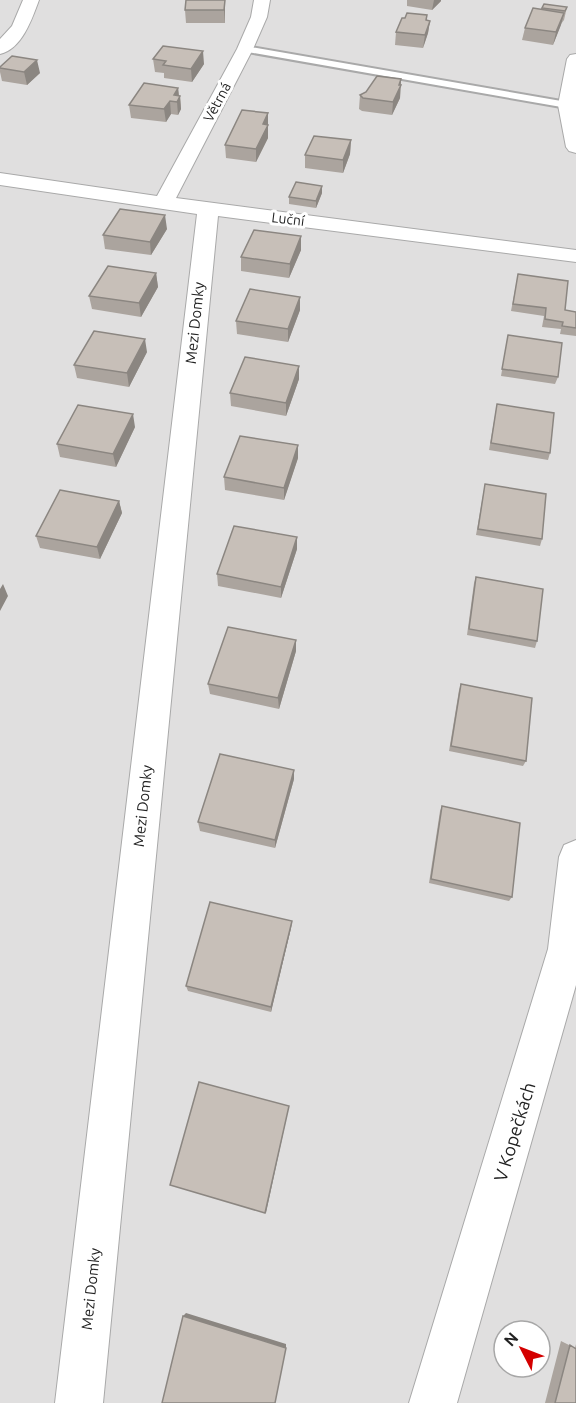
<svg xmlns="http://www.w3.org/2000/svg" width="576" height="1403" font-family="Ubuntu,sans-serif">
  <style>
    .residential { fill: #e0dfdf; fill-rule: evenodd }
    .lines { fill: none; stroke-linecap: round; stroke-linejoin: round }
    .service-casing { stroke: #a9a9a9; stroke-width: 4 }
    .minor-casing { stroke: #a9a9a9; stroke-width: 2 }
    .service { fill: #fff; fill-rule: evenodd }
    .minor { fill: #fff; fill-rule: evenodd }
    .wall { fill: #aba49e }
    .shaded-wall { fill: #8b8681 }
    .building { fill: #c7bfb8; stroke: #8b8681; stroke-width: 1.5 }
    .labels { text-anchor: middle; stroke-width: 6; stroke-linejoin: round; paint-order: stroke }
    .far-street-label { font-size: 14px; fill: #222; stroke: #fff }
    .street-label { font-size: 15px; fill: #222; stroke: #fff }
    .near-street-label { font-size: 18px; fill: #222; stroke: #fff }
  </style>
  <rect width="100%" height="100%" fill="#f2efe9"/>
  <path class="residential" d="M0,0H576V1403H0ZM504,1331H540V1367H504Z"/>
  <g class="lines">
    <defs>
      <path id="service" d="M245,46L567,102L572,105L567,108L242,51L241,49Z"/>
      <path id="minor" d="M23,0H39C32,19 22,49 0,54V39L12,26Z
        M254,0H270L267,17L253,49L176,198L576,250V262L218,216L103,1403H55L197,214L0,185V173L157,196L237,49L251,17Z
        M576,54V153L569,151L566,147L558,105L567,59L570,55Z
        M576,840V985L457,1403H409L548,949L559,857L564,845Z"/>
    </defs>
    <use href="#service" class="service-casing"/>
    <use href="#minor" class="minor-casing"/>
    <use href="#service" class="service"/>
    <use href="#minor" class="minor"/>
  </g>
  <path class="wall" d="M225,0V23H186L185,10Z
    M407,0H441V1L432,10L407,6Z
    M544,4L567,7L564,20L561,24L553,45L522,40L525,28L542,9Z
    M427,15V20L430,21L428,33L423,48L395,45L396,32L405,18Z
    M153,59L204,64L192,82L164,78V73L155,72Z
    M0,67L40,73L27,85L2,81L0,72Z
    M401,79L400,98L392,115L362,111L359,109L360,95Z
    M178,88L179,95L180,96L181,109L178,115L171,114L166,122L131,118L129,105Z
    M268,113V138L256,162L226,158L225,145Z
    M351,140L350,154L343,173L305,168V155Z
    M322,186V193L316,208L289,204V197Z
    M167,229L151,255L105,249L103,235Z
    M301,236V250L289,278L241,271V257Z
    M156,273L158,287L141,317L92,309L89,296Z
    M518,274L565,310L576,312V336L560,334L561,329L542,327L544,316L511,311Z
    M300,310L288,342L237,334L236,321Z
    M508,335L558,377L555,384L501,376Z
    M147,352L129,387L77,378L74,365Z
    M299,366V379L286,416L231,406L230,393Z
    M497,404L550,453L548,460L489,450Z
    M135,427L116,467L60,457L57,444Z
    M298,458L284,500L225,490L224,477Z
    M485,484L542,539L540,546L476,535Z
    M119,501L122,513L100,559L40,548L36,536Z
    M297,537V549L281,598L218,586L217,574Z
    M476,577L537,641L535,648L467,635L474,583Z
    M296,640V651L279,709L210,694L208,684Z
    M461,684L526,761L523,766L449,751L459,690Z
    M294,779L275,848L200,831L198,822Z
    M442,806L512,897L509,901L429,883L440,811Z
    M292,921L291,928L271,1012L188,991L186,986Z
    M561,1341L575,1348L576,1344V1403H545Z"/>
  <path class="shaded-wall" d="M225,0V23L224,10Z
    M434,0H441V1L432,10Z
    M564,13L561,25L553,45L556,32Z
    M430,21L428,33L423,48L425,35Z
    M203,51L204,64L192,82L191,69Z
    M37,60L40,73L27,85L24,72Z
    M401,79L400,98L392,115L393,102L399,85Z
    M178,88L179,98L180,96L181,109L178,115L177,102L174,95Z
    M170,101L171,114L166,122L164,109Z
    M268,113V138L256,162V149L263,124Z
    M351,140L350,154L343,173V160Z
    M322,186V193L316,208V201Z
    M165,215L167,229L151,255L150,242Z
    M301,236V250L289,278L290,264Z
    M156,273L158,287L141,317L139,303Z
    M300,297V310L288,342V329Z
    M145,339L147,352L129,387L127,373Z
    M299,366V379L286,416V403Z
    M133,414L135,427L116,467L113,454Z
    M298,445V458L284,500V488Z
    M119,501L122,513L100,559L97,547Z
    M297,537V549L281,598V587Z
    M3,584L8,596L0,611V589Z
    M296,640V651L279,709L278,698Z
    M294,770V779L275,848V840Z
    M292,921L291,928L271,1012V1007Z
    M289,1106L266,1213H265Z
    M186,1313L286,1344V1348L183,1316Z"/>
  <path class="building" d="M186,0H225L224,10H185Z
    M544,4L567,7L565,11L542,8Z
    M533,8L564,13L556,32L525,28Z
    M407,13L427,15L426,20L430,21L425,35L396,32L402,18H405Z
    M163,46L203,51L191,69L163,65L166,61L153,59Z
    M12,56L37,60L24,72L0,68V67Z
    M377,76L401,79L399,85H401L393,102L363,98L360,95L366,92Z
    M144,83L178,88L174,95L180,96L177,102L170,101L164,109L129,105Z
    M242,110L268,113L263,124L268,125L256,149L225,145Z
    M314,136L351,140L343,160L305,155Z
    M296,182L322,186L316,201L289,197Z
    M120,209L165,215L150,242L103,235Z
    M254,230L301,236L290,264L241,257Z
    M108,266L156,273L139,303L89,296Z
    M518,274L568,281L565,310L576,312V328L562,326L563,322L545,319L546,308L513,304Z
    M250,289L300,297L288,329L236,321Z
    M94,331L145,339L127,373L74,365Z
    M508,335L562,343L558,377L502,369Z
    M245,357L299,366L286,403L230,393Z
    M497,404L554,413L550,453L491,443Z
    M78,405L133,414L113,454L57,444Z
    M240,436L298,445L284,488L224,477Z
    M485,484L546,494L542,539L478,529Z
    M60,490L119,501L97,547L36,536Z
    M234,526L297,537L281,587L217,574Z
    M476,577L543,589L537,641L469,629Z
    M228,627L296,640L278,698L208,684Z
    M461,684L532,698L526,761L451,746Z
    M220,754L294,770L275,840L198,822Z
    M442,806L520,823L512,897L431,879Z
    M210,902L292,921L271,1007L186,986Z
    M199,1082L289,1106L265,1213L170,1185Z
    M183,1316L286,1348L275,1403H162Z
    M570,1345L576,1349V1403H555Z"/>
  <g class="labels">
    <g class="far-street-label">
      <text transform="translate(217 102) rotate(-62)" y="5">Větrná</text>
      <text transform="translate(288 219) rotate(7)" y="5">Luční</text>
    </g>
    <g class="street-label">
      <text transform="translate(195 323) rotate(-84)" y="5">Mezi Domky</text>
      <text transform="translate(143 806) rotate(-84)" y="5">Mezi Domky</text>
      <text transform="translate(91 1289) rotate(-84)" y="5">Mezi Domky</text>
    </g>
    <g class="near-street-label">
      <text transform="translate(515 1132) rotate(-73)" y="6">V Kopečkách</text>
    </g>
  </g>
  <g transform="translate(522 1349) rotate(312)"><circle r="28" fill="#ffffff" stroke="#a7a7a7" stroke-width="1.5"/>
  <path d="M0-4.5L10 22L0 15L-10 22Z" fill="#d40000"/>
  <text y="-9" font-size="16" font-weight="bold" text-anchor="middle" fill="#222222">N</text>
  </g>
</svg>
